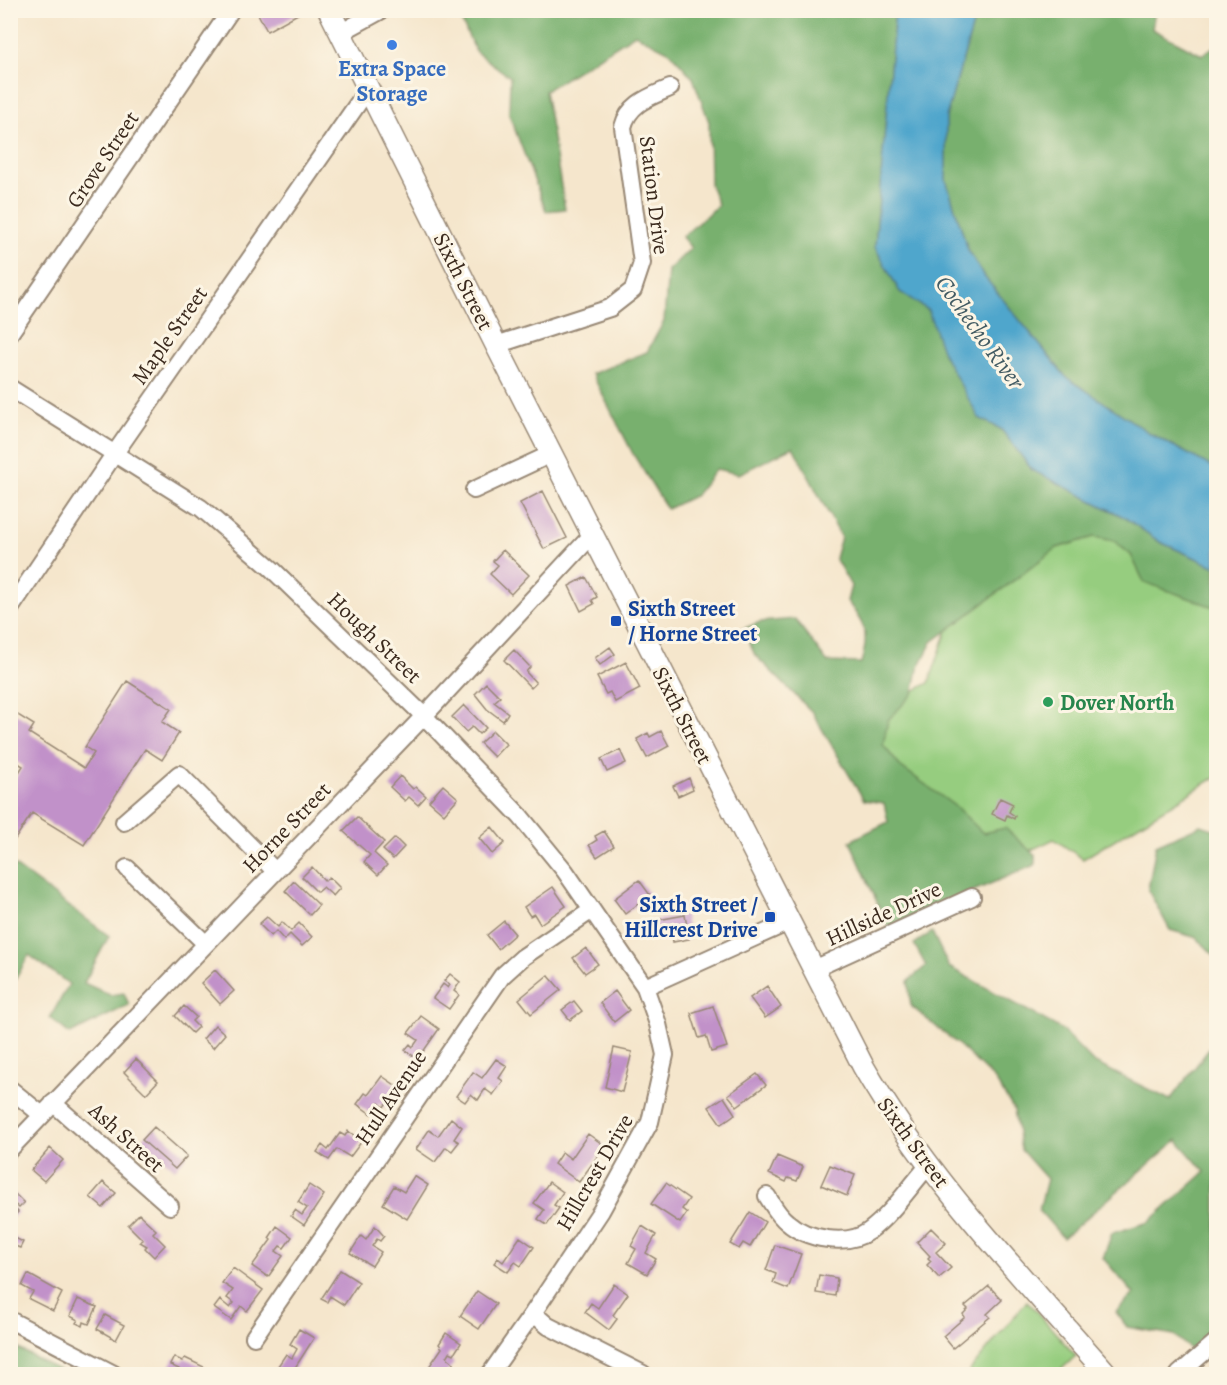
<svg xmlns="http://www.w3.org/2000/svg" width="1227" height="1385" font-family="Alegreya,serif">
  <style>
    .green { fill: #96cd7f; stroke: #687c4e; stroke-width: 1.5 }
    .forest { fill: #78b06e; stroke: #5a6d46; stroke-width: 1.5 }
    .water { fill: #50a6cc; stroke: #466875; stroke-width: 1.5 }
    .building { fill: #c191c9 }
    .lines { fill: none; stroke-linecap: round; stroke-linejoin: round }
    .minor-casing { stroke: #988875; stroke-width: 20 }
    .major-casing { stroke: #988875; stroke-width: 24 }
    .minor { stroke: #fff; stroke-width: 16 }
    .major { stroke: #fff; stroke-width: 21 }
    .shop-dot { fill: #3f7fe0; stroke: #fcf5e5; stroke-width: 2 }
    .transit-dot { fill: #1a4fb4; stroke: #fcf5e5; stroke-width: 2 }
    .leisure-dot { fill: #2e9e5b; stroke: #fcf5e5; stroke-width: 2 }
    .labels { text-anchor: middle; stroke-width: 6; stroke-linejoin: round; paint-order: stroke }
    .shop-label { font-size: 22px; font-weight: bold; fill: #366cbe; stroke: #fcf5e5 }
    .street-label { font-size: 22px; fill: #3b2a1e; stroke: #fcf5e5 }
    .transit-label { font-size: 22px; font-weight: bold; fill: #164399; stroke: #fcf5e5; text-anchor: start }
    .leisure-label { font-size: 22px; font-weight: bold; fill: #27864d; stroke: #fcf5e5; text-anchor: start }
    .water-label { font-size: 24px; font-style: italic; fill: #435c64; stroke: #fcf5e5 }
  </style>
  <rect width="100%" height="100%" fill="#fcf5e5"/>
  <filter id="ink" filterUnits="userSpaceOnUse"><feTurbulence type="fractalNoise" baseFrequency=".0167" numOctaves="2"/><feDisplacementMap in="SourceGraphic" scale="12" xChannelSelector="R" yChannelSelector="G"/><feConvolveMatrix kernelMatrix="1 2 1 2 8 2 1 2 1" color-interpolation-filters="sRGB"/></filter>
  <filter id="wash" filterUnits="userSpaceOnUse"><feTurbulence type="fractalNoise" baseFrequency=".008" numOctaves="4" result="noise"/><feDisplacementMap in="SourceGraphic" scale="24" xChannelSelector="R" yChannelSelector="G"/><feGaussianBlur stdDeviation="1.35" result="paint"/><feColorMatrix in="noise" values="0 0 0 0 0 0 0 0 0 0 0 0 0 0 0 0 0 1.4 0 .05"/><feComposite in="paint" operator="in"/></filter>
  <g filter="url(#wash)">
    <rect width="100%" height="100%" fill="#f5e6cc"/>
    <path class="green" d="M1083,512L1216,582V777L1083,859L1054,839L985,872L853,722L929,683L971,561Z
      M1027,1301L1076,1356L1056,1374H967Z"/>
    <path class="forest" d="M487,10L895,11L875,247L900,292L928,309L943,353L979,418L1001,429L1032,470L1124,517L1160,542L1216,567V608L1144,582L1131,555L1114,541L1094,537L1057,548L932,642L918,669L913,694L888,720L883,745L900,766L956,807L983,833L1005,828L1035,855V865L888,927L850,841L888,822L884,803L864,800L812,712L755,655L743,629L760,622L795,619L827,662L861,663C870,633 865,625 847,601L851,586L835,558L841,537L793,447L739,474L716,469L696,495L667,509L633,454L592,374L647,352L664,321L668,270L691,248L682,237L718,205L710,184L709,122L693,78L670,52L635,34L545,91L565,209L546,211L509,114L510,77L476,52L462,22Z
      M977,11H1155L1152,29L1202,55L1216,45V469L1151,434L1066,377L983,275L968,250L946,180V117Z
      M1201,825L1216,830V957L1197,938L1170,930L1148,890L1156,845Z
      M11,863L109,936L84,983L110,995L124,993L129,1005L70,1034L50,1018L69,984L29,955L11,987Z
      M932,932L949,967L1061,1029L1093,1062L1170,1100L1216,1040V1325L1191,1350L1174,1335L1127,1327L1116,1312L1134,1294L1103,1258L1112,1233L1149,1222L1205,1172L1177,1140L1063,1238L1039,1210L1047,1179L1021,1150L1014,1110L996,1081L960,1046L911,1006L908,981L926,966L914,944Z
      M11,1345L59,1370L60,1374H11Z"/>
    <path class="water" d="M895,11H977L946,117V180L968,250L983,275L1066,377L1151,434L1216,469V567L1160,542L1124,517L1032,470L1001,429L979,418L943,353L928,310L900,292L875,247Z"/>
    <g id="blocks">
      <path class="building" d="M256,10H305L267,31Z
        M543,491L567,538L544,549L520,503Z
        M503,550L529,575L511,594L490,574L498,565L493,561Z
        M586,577L597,597L592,600L594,604L581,611L569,586Z
        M610,647L615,654L600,665L595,658Z
        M514,650L530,667L526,672L536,683L531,688L504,660Z
        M626,662L640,689L615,702L610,692L606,694L597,677Z
        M127,681L171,709L162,722L179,733L162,760L145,749L84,845L32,813L10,847V786L23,766L10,758V710L34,725L29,733L84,768L94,753L85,747Z
        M486,683L500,697L494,702L508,713L503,721L487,709L475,694Z
        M464,705L486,728L479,734L472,727L466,732L452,717Z
        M493,731L506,744L494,757L480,743Z
        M661,731L669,746L647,758L637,739L648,733L650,737Z
        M620,750L626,763L607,772L601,759Z
        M400,776L413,789L416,787L426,796L418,805L409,797L405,801L390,787Z
        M689,778L693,789L678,796L673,786Z
        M443,785L458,798L444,814L429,801Z
        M1000,798L1013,804L1009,812L1015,816L1014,819L1007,815L1005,820L992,814Z
        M357,817L384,842L374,853L387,865L378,875L364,862L370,855L343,831Z
        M492,827L505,843L492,854L479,838Z
        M604,831L614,846L597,857L589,845L597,840L595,836Z
        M395,838L404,847L393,859L383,850Z
        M312,867L325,881L329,877L340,888L333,896L323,887L317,892L302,877Z
        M639,880L650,895L625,914L614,899Z
        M294,881L319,905L310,915L285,891Z
        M553,887L566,906L540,924L534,914L530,916L524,907Z
        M685,915L689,939L673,942L672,935L651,939L647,922Z
        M267,917L278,927L282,922L291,931L299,923L312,937L302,946L290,934L284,940L276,931L271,936L259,924Z
        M504,921L515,934L498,949L487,935Z
        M586,948L598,964L585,973L573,958Z
        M215,970L234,991L220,1004L201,983Z
        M450,974L460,982L454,991L459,995L449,1009L433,998L443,984L448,988L450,985L444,981Z
        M548,975L561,990L531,1014L519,999Z
        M767,986L781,1007L765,1018L750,998Z
        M615,991L629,1010L614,1022L600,1003Z
        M574,1001L582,1011L570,1020L562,1010Z
        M184,1006L196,1017L192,1021L198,1027L192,1033L175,1016Z
        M713,1006L727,1047L711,1052L706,1036L699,1038L691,1013Z
        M421,1016L439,1029L418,1059L405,1050L410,1044L413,1047L418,1040L408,1033Z
        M215,1025L225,1034L213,1048L203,1039Z
        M614,1048L632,1052L622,1092L605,1087Z
        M136,1059L158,1081L146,1094L124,1072Z
        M496,1059L507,1066L499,1078L503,1081L493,1095L485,1089L478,1100L471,1094L465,1102L456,1096L473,1072L482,1078Z
        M757,1074L766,1085L737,1106L728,1095Z
        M382,1076L398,1087L384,1107L379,1103L371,1114L357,1104L365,1093L368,1095Z
        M724,1097L735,1114L721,1124L709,1107Z
        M451,1118L462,1127L454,1139L459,1142L452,1151L446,1147L435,1162L416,1149L429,1130L438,1136Z
        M154,1127L187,1156L175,1169L142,1140Z
        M348,1131L362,1141L350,1157L337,1149L329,1160L317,1152L322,1145L328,1150L340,1133L345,1136Z
        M588,1134L605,1146L579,1182L554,1164L562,1152L571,1159Z
        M50,1148L63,1160L44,1181L31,1170Z
        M777,1156L803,1167L797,1181L788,1178L786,1182L769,1174Z
        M830,1165L855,1175L847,1196L821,1185Z
        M414,1176L428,1185L407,1219L383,1204L394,1186L404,1192Z
        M103,1182L116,1193L103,1208L90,1197Z
        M549,1182L563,1192L554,1205L559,1208L547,1225L538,1219L544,1210L534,1203Z
        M666,1183L689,1199L682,1209L687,1213L680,1223L651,1204Z
        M309,1185L324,1195L304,1225L291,1216L295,1210L302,1215L307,1208L298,1202Z
        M15,1194L24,1203L19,1208L10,1200Z
        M13,1207L18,1212L10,1220V1209Z
        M750,1212L765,1222L750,1247L743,1243L739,1249L730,1244Z
        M139,1214L156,1230L153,1233L165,1245L154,1257L145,1248L147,1246L140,1242L143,1240L128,1225Z
        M277,1226L292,1237L284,1248L280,1246L276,1251L283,1256L268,1277L252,1266L271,1240L269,1238Z
        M375,1226L384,1236L380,1241L377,1239L372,1246L381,1252L372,1266L350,1253L361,1236L366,1240Z
        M642,1226L656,1235L646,1253L656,1259L647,1274L628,1263L636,1249L631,1246Z
        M931,1228L946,1243L936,1252L951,1268L939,1278L927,1265L931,1261L928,1258L930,1256L917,1242Z
        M13,1237L23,1242L20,1248L10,1244Z
        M520,1237L534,1247L521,1266L515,1262L508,1272L494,1263L498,1258L503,1262Z
        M775,1245L801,1254L788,1289L773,1283L776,1274L766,1270Z
        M233,1268L263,1290L247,1311L241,1306L231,1320L214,1308L220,1300L230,1308L234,1303L227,1298L233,1290L222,1283Z
        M340,1270L359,1282L344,1305L330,1296L327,1302L321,1299Z
        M28,1274L62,1293L53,1311L29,1299L33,1292L22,1286Z
        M819,1275L837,1278L835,1296L816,1293Z
        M614,1284L628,1294L613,1315L617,1319L609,1330L585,1312L591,1303L598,1308Z
        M989,1286L1002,1300L987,1314L990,1317L953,1348L943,1336L965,1317L963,1314L968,1309L965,1306Z
        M477,1291L496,1304L479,1329L460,1316Z
        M78,1299L97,1307L89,1324L84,1322L83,1326L76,1323L78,1320L70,1316Z
        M105,1315L124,1325L116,1340L97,1329Z
        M299,1329L314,1338L291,1374H285L276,1369L286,1354L292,1358L297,1349L290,1344Z
        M446,1333L461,1343L454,1354L450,1352L447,1357L454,1363L446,1374H424L442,1348L439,1344Z
        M174,1357L182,1361L185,1358L206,1368L203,1374H179V1369L170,1365Z"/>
    </g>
  </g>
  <g filter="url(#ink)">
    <use href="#blocks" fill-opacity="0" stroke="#988875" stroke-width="1.5"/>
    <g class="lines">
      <defs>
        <path id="minor" d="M340,33L382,10
          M10,333L231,10
          M496,345L610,308L633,290L642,263L623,127C629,103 650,97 670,88
          M10,388L201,508L272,569L424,716L520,816L565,871L645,987L658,1024L665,1055L650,1122L601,1211L533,1313
          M474,490L551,454
          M10,609L115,453L368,89
          M124,822L179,774L275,871
          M127,868L205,943
          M814,969L972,897
          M645,987L789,922
          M10,1089L42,1115
          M53,1103L170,1206
          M10,1149L424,716L592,535
          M767,1196C773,1205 778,1215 787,1222C806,1239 847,1247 869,1231C892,1214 910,1186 929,1165
          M10,1320L114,1374
          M254,1337L502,976L523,957L592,910
          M490,1374L533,1313L548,1326L643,1374
          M1179,1374L1216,1342"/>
        <path id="major" d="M329,10L496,345L863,1066C928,1180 1022,1276 1107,1374"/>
      </defs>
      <use href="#minor" class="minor-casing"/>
      <use href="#major" class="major-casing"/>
      <use href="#minor" class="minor"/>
      <use href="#major" class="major"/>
    </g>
  </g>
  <circle class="shop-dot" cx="392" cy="45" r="6"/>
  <g class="transit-dot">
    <rect x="610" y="615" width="12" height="12" rx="3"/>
    <rect x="764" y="911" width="12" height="12" rx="3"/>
  </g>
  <circle class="leisure-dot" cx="1048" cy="702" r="6"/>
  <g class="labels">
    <g class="shop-label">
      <text x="392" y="76">Extra Space<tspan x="392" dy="25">Storage</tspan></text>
    </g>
    <g class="street-label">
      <text transform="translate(102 159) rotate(-56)" y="8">Grove Street</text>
      <text transform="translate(655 195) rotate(83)" y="8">Station Drive</text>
      <text transform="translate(464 281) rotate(63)" y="8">Sixth Street</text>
      <text transform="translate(169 335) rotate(-55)" y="8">Maple Street</text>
      <text transform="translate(375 637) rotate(44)" y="8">Hough Street</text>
      <text transform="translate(683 715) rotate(63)" y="8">Sixth Street</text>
      <text transform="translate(286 827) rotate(-46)" y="8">Horne Street</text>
      <text transform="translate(883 913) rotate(-25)" y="8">Hillside Drive</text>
      <text transform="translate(390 1097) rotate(-56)" y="8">Hull Avenue</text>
      <text transform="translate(127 1137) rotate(42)" y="8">Ash Street</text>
      <text transform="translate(914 1142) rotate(54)" y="8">Sixth Street</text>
      <text transform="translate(594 1172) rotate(-60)" y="8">Hillcrest Drive</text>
    </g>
    <g class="transit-label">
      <text x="628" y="616">Sixth Street<tspan x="628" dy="25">/ Horne Street</tspan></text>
      <text x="758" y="912" text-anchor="end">Sixth Street /<tspan x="758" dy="25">Hillcrest Drive</tspan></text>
    </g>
    <g class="leisure-label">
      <text x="1060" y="710">Dover North</text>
    </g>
    <g class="water-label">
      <text transform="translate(980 332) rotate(54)" y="8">Cochecho River</text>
    </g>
  </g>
  <rect width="1227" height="1385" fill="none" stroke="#fcf5e5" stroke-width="36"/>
</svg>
